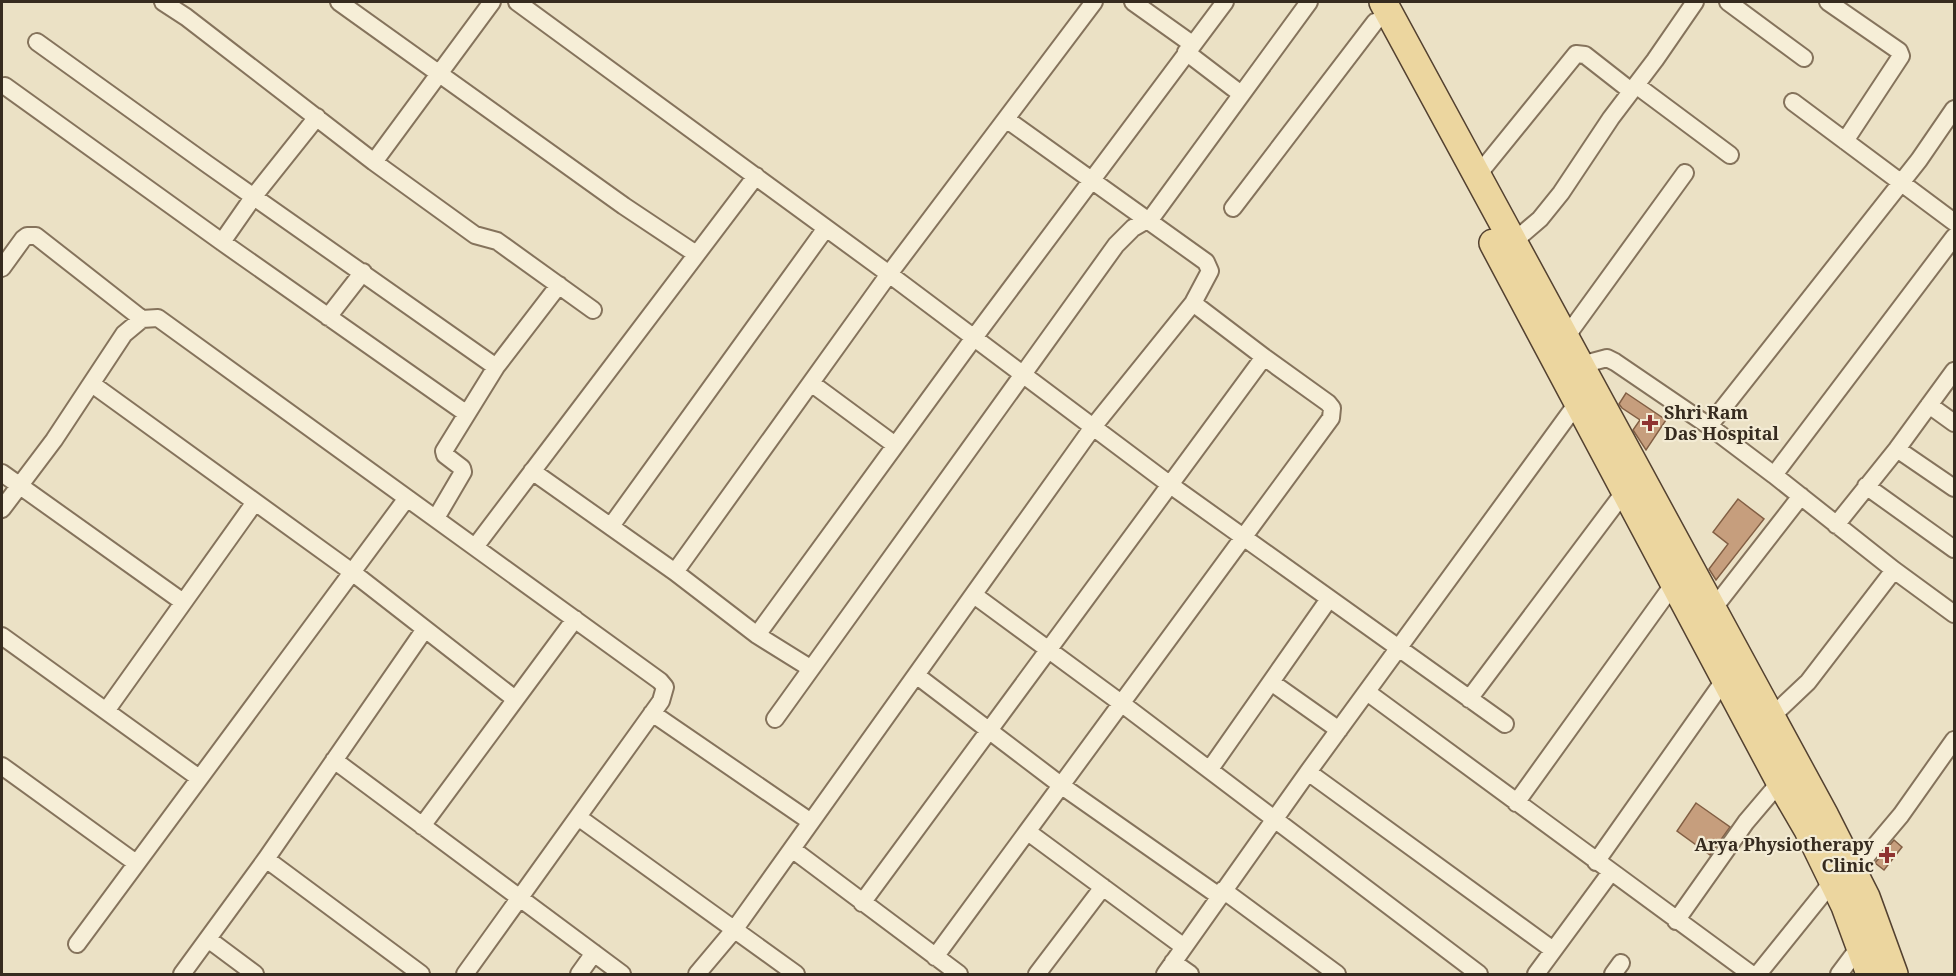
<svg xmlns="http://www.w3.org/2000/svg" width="1956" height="976" font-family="'Noto Serif',serif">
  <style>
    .building { fill: #c69e7d; stroke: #825f44; stroke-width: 1.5 }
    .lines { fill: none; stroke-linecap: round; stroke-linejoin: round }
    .minor-casing { stroke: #85735c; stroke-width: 20 }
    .primary-casing { stroke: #534130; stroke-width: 30 }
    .minor { stroke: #f6eed7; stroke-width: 16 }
    .primary { stroke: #ecd69f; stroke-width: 27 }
    .poi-dot { fill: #8f3330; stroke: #f3ebd4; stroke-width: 2 }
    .labels { text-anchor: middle; stroke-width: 4.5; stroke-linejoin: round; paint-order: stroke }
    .poi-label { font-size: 18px; font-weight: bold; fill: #362b1f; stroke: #f3ebd4; text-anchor: start }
  </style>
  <rect width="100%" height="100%" fill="#ebe1c5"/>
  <path class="building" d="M1626,393L1666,420L1646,450L1633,430L1640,420L1622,408L1619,404Z
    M1738,499L1764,519L1716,580L1709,569L1728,544L1713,532Z
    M1696,803L1730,827L1710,855L1677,831Z
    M1894,840L1902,847L1884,870L1875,863Z"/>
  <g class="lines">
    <defs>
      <path id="minor" d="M163,2L186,17L374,162L475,235L497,241L593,310
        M339,2L624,206L696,254
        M517,2L889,274L1169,484L1505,724
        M1133,2L1192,44
        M1728,2L1804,58
        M1828,2L1899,51L1901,56L1845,141
        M37,42L207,164L496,367
        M1186,52L1241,94
        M1636,85L1730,155
        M5,86L222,242L467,414
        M1793,102L1954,222
        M374,162L492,2
        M1477,176L1576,54L1585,55L1631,91
        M1233,208L1375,22
        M222,242L254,196L317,117
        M1506,248L1540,219L1561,193L1611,118L1655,60L1695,2
        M2,268L23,239L27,236H36L142,319
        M328,317L363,272
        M1566,337L1685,173
        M1581,365L1607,358L1615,362L1709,426L1774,475L1894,570L1954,614
        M811,383L895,445
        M92,384L352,572L515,699
        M1929,405L1954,423
        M1709,426L1919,160L1954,109
        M1897,449L1954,488
        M532,471L675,572L757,635L810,668
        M2,473L183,602
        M1774,475L1954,237
        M1866,486L1954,549
        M2,509L54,440L124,334L142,319L158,318L660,681L665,687L661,701L465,974
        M436,518L463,472L462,468L445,455L444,451L496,367L559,285
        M1836,525L1897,449L1954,371
        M611,526L826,228
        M475,547L756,176
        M675,572L889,274L1094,2
        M974,595L1121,703L1479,974
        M1713,609L1801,496
        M757,635L973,339L1225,2
        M2,636L199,778
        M916,675L1062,786L1219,896
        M1271,682L1339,730
        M1367,692L1751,974
        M1469,699L1625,491
        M106,711L255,502
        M652,713L811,822
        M1771,717L1808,682L1894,570
        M775,719L1116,245L1133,228L1152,217L1309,2
        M334,760L622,974
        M2,766L136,863
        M1210,769L1329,599
        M1308,772L1553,950
        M1516,803L1675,582
        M578,817L796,974
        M422,826L575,619
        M1028,832L1184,947
        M792,849L959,974
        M266,859L421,974
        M1596,862L1725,679
        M1853,872L1901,815L1954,740
        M1223,890L1337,974
        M862,903L1264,357
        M1676,921L1746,822L1780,782
        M208,939L255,974
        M77,944L407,498
        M935,957L1331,418L1332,408L1328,403L1264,357L1193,303
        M1173,962L1190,974
        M182,974L266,859L425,629
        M579,974L594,953
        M697,974L734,930L1093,427L1193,303L1210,271L1206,262L1006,119
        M1037,974L1103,887
        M1165,974L1308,772L1578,402
        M1536,974L1611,872
        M1613,974L1621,963
        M1758,974L1833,881
        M1839,974L1860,946"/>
      <path id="primary" d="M1383,2L1825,816L1866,897L1894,974
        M1493,243L1780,782L1808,830L1845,906L1870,974"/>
    </defs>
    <use href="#minor" class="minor-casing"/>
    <use href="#primary" class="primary-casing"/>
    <use href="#minor" class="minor"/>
    <use href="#primary" class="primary"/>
  </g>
  <g class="poi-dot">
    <path d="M1647 414h6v6h6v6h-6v6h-6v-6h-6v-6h6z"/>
    <path d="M1884 846h6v6h6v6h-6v6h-6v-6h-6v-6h6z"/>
  </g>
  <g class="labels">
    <g class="poi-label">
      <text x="1664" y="419">Shri Ram<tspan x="1664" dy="21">Das Hospital</tspan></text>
      <text x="1874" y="851" text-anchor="end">Arya Physiotherapy<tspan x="1874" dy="21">Clinic</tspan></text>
    </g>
  </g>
  <rect width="1956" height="976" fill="none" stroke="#362b1f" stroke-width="6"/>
</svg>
